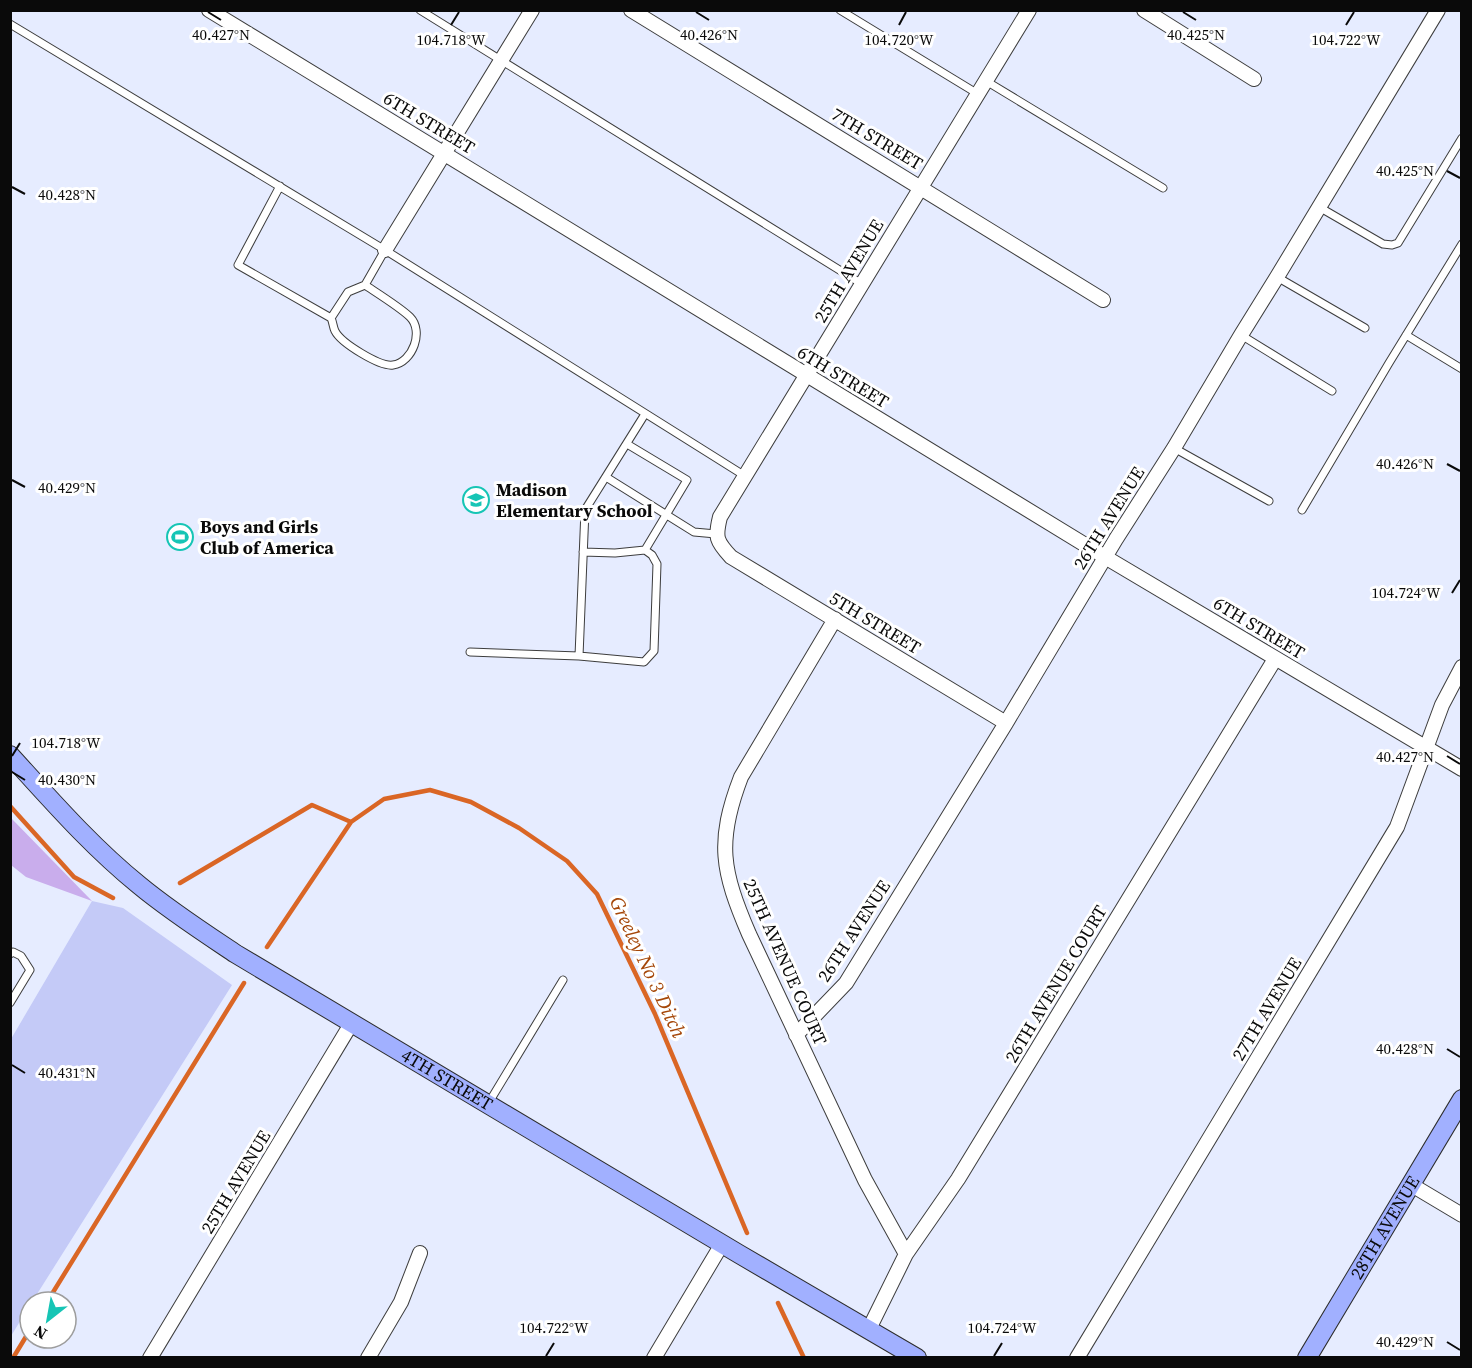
<svg xmlns="http://www.w3.org/2000/svg" width="1472" height="1368" font-family="'Source Serif 4',serif">
  <style>
    .farmland { fill: #c4caf7 }
    .green { fill: #c9adec }
    .lines { fill: none; stroke-linecap: round; stroke-linejoin: round }
    .stream { stroke: #da6625; stroke-width: 4.5 }
    .lane-casing { stroke: #3d3d3d; stroke-width: 9 }
    .street-casing { stroke: #3d3d3d; stroke-width: 16 }
    .secondary-casing { stroke: #2c2c2c; stroke-width: 20 }
    .lane { stroke: #fff; stroke-width: 7 }
    .street { stroke: #fff; stroke-width: 14 }
    .secondary { stroke: #a1b0ff; stroke-width: 18 }
    .ticks { fill: none; stroke: #0a0a0a; stroke-width: 2 }
    .labels { text-anchor: middle; stroke-width: 6; stroke-linejoin: round; paint-order: stroke }
    .street-label { font-size: 18px; fill: #0a0a0a; stroke: #fff }
    .poi-label { font-size: 18px; font-weight: bold; fill: #0a0a0a; stroke: #fff; text-anchor: start }
    .water-label { font-size: 20px; font-style: italic; fill: #a54709; stroke: #fff }
    .ticks-label { font-size: 15px; text-anchor: middle; fill: #0a0a0a; stroke: #fff; stroke-width: 6; stroke-linejoin: round; paint-order: stroke }
  </style>
  <rect width="100%" height="100%" fill="#e6ecff"/>
  <path class="farmland" d="M92,901L123,908L232,985L32,1302H30V1305L11,1336V1039Z"/>
  <path class="green" d="M10,818H11L92,901L26,877L11,865Z"/>
  <g class="lines">
    <path class="stream" d="M10,806L74,877L113,898
      M180,883L312,805L351,822L384,799L430,790L471,802L519,828L567,861L597,894L655,1014L747,1233
      M267,947L351,822
      M47,1302L244,983
      M778,1303L804,1358
      M13,1358L30,1330"/>
    <defs>
      <path id="lane" d="M420,10L862,284
        M840,10L978,94
        M10,24L385,250L745,476
        M986,81L1163,188
        M280,186L238,265L331,318L348,292L365,285L385,250
        M1319,207L1383,244L1392,245L1398,243L1462,138
        M1277,277L1365,328
        M331,318C333,322 333,327 335,331C341,343 380,367 393,365C413,362 424,331 410,317C401,308 377,293 365,285
        M1241,335L1332,391
        M1406,335L1462,369
        M627,444L687,480L645,550
        M1174,448L1269,501
        M606,477L694,532L716,534
        M1302,510L1389,363L1462,244
        M470,652L579,656L585,510L645,414
        M579,656L644,662L654,651L657,564L652,555L645,550L615,553L583,552
        M10,954L13,952L21,956L30,970L10,1003
        M488,1104L563,980"/>
      <path id="street" d="M209,10L1105,557L1462,769
        M631,10L1103,300
        M1144,10L1254,79
        M385,250L532,10
        M835,619L741,777C716,842 722,871 749,934L865,1180L906,1254
        M1006,723L731,557C716,541 715,537 720,517L1029,10
        M796,1035L846,983L1006,723L1116,539L1174,448L1241,335L1277,277L1438,10
        M1410,1184L1462,1215
        M869,1329L906,1254L958,1179L1275,659
        M150,1358L351,1024
        M368,1358L401,1302L420,1253
        M654,1358L722,1244
        M1077,1358L1397,827L1442,705L1462,667"/>
      <g id="secondary">
        <path id="s1" d="M10,755C51,800 92,847 139,885C169,910 203,932 236,954L739,1254L917,1358"/>
        <path id="s2" d="M1307,1358L1462,1099"/>
      </g>
    </defs>
    <use href="#lane" class="lane-casing"/>
    <use href="#street" class="street-casing"/>
    <use href="#secondary" class="secondary-casing"/>
    <use href="#lane" class="lane"/>
    <use href="#street" class="street"/>
    <use href="#secondary" class="secondary"/>
  </g>
  <path class="ticks" d="M208,12L221,20M696,12L709,20M1183,12L1196,20M451,25L459,12M899,25L906,12M1346,25L1354,12M1447,171L1460,178M12,187L25,194M1447,464L1460,471M12,480L25,487M1452,593L1460,580M12,756L20,743M1447,756L1460,764M12,772L25,780M1447,1049L1460,1057M12,1065L25,1073M1447,1342L1460,1350M546,1356L554,1343M994,1356L1002,1343"/>
  <defs>
    <symbol id="school-ring" viewBox="-11 -11 22 22"><circle r="9.5" fill="#fff" stroke="#16c5b5" stroke-width="1.5"/><path d="M0-5L7-2L0 1L-7-2ZM-4 1L0 2.5L4 1V4Q0 6-4 4Z" fill="#16c5b5"/></symbol>
    <symbol id="stadium-ring" viewBox="-11 -11 22 22"><circle r="9.5" fill="#fff" stroke="#16c5b5" stroke-width="1.5"/><path d="M0-5a6.5 5 0 1 0 0 10a6.5 5 0 1 0 0-10ZM-3.5-1.8h7v3.6h-7Z" fill="#16c5b5"/></symbol>
  </defs>
  <g fill-rule="evenodd">
    <use href="#school-ring" x="461" y="485" width="30" height="30"/>
    <use href="#stadium-ring" x="165" y="522" width="30" height="30"/>
  </g>
  <g class="labels">
    <g class="street-label">
      <text transform="translate(429 123) rotate(31)" y="6">6TH STREET</text>
      <text transform="translate(877 139) rotate(31)" y="6">7TH STREET</text>
      <text transform="translate(849 271) rotate(-59)" y="6">25TH AVENUE</text>
      <text transform="translate(843 377) rotate(31)" y="6">6TH STREET</text>
      <text transform="translate(1109 518) rotate(-58)" y="6">26TH AVENUE</text>
      <text transform="translate(875 623) rotate(31)" y="6">5TH STREET</text>
      <text transform="translate(1259 628) rotate(31)" y="6">6TH STREET</text>
      <text transform="translate(854 931) rotate(-57)" y="6">26TH AVENUE</text>
      <text transform="translate(785 962) rotate(66)" y="6">25TH AVENUE COURT</text>
      <text transform="translate(1056 984) rotate(-59)" y="6">26TH AVENUE COURT</text>
      <text transform="translate(1267 1009) rotate(-59)" y="6">27TH AVENUE</text>
      <text dy="6" stroke="none"><textPath href="#s1" startOffset="548">4TH STREET</textPath></text>
      <text transform="translate(236 1182) rotate(-59)" y="6">25TH AVENUE</text>
      <text dy="6" stroke="none"><textPath href="#s2" startOffset="152">28TH AVENUE</textPath></text>
    </g>
    <g class="poi-label">
      <text x="496" y="496">Madison<tspan x="496" dy="21">Elementary School</tspan></text>
      <text x="200" y="533">Boys and Girls<tspan x="200" dy="21">Club of America</tspan></text>
    </g>
    <g class="water-label">
      <text transform="translate(648 967) rotate(65)" y="7">Greeley No 3 Ditch</text>
    </g>
  </g>
  <g class="ticks-label">
    <text x="221" y="40">40.427°N</text>
    <text x="709" y="40">40.426°N</text>
    <text x="1196" y="40">40.425°N</text>
    <text x="451" y="45">104.718°W</text>
    <text x="899" y="45">104.720°W</text>
    <text x="1346" y="45">104.722°W</text>
    <text x="1405" y="176">40.425°N</text>
    <text x="67" y="200">40.428°N</text>
    <text x="1405" y="469">40.426°N</text>
    <text x="67" y="493">40.429°N</text>
    <text x="1406" y="598">104.724°W</text>
    <text x="66" y="748">104.718°W</text>
    <text x="1405" y="762">40.427°N</text>
    <text x="67" y="785">40.430°N</text>
    <text x="1405" y="1054">40.428°N</text>
    <text x="67" y="1078">40.431°N</text>
    <text x="554" y="1333">104.722°W</text>
    <text x="1002" y="1333">104.724°W</text>
    <text x="1405" y="1347">40.429°N</text>
  </g>
  <rect width="1472" height="1368" fill="none" stroke="#0a0a0a" stroke-width="24"/>
  <g transform="translate(48 1320) rotate(211)"><circle r="28" fill="#ffffff" stroke="#9d9d9d" stroke-width="1.5"/>
  <path d="M0-4.5L10 22L0 15L-10 22Z" fill="#16c5b5"/>
  <text y="-9" font-size="16" font-weight="bold" text-anchor="middle" fill="#0a0a0a">N</text>
  </g>
</svg>
